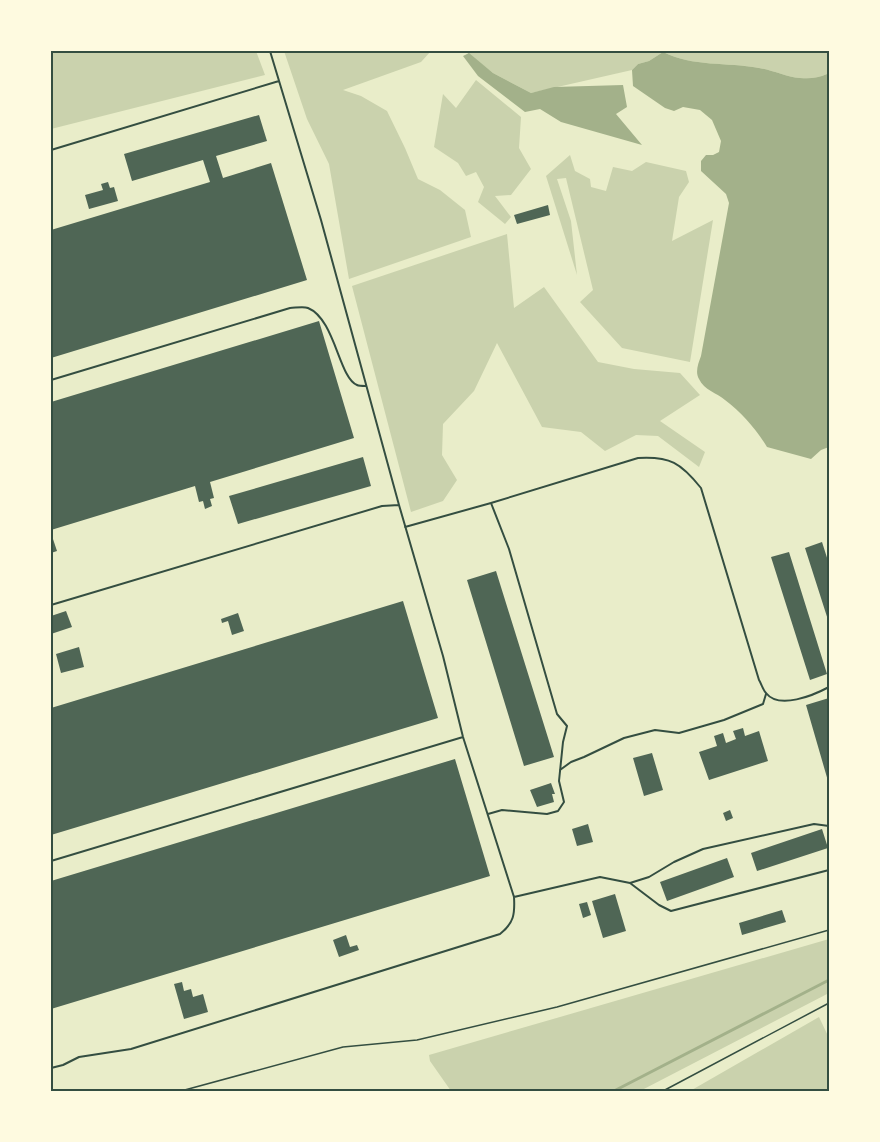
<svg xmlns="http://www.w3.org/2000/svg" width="880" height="1142" font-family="Roboto,sans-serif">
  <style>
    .green { fill: #cad2ad }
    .water { fill: #a3b18a }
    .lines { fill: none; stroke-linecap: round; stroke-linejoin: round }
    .stream { stroke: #a3b18a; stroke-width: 3 }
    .building { fill: #4f6655 }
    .path { stroke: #344e41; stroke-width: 1.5 }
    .service { stroke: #344e41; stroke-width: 2 }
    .neatline { fill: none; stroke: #344e41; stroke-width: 2 }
  </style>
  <rect width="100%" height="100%" fill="#e9edc9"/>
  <path class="green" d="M51,51H256L265,75L51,129Z
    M284,51H431L421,62L343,90L361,96L387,111L405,148L418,179L440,190L465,210L471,237L349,279L329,164L307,119Z
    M465,51H829V75L827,74C818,78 810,79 800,78C786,77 773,70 759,68C727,62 693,67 663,52L649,61L638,64L632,70L531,93L493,73Z
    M476,80L521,117L519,148L531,169L511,195L495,196L511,217L505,224L478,202L484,187L476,172L466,176L458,163L434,147L443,94L456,108Z
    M570,155L575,171L590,179L591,187L606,191L613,167L632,171L646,162L686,171L689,182L679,197L672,241L713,220L690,362L622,348L580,302L593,290L566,178L557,179L571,221L577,275L546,176Z
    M507,234L514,308L544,287L598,362L634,369L680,373L700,395L660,421L705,452L699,467L658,436L636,435L605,451L581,432L542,427L497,343L474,391L443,424L442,455L457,480L443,501L411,512L352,286Z
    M829,939V993L640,1091H451L430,1061L429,1055Z
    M819,1017L829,1038V1091H690Z"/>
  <path class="water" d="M663,52C693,67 727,62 759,68C773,70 786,77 800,78C810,79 818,78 827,74L829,75V447L821,450L811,459L767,447C756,429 742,413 725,400C717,393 704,390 699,379C695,372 698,364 701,356L729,203L726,194L701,171V161L706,155H713L719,152L721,141L712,120L700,110L683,107L674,111L665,108L633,86L632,70L638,64L649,61Z
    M469,53L493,73L531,93L554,87L623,85L627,107L616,114L642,145L561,122L540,109L525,112L478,76L463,56Z"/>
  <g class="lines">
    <path class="stream" d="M614,1091L829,980"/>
  </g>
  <path class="building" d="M259,115L267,141L216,156L223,178L271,163L307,280L51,358V230L210,182L203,160L132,181L124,154Z
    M108,182L110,188L114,187L118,201L89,209L85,195L103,190L101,184Z
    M548,205L550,215L517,224L514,215Z
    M319,321L354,438L210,482L214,498L210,499L212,506L205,509L203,501L199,502L195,486L51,530V402Z
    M363,457L371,486L238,524L229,496Z
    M51,533L57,551L51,553Z
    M822,542L829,564V623L805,548Z
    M789,552L827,674L810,680L771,557Z
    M496,571L554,757L524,766L467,580Z
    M403,601L438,718L51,835V708Z
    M66,611L72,627L51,634V616Z
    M238,613L244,631L232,635L228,621L222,623L221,619Z
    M79,647L84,667L61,673L56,654Z
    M829,698V781H828L806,705Z
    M743,728L745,736L759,731L768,761L709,780L699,752L717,746L714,736L723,733L726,743L736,739L733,731Z
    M652,753L663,790L644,796L633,758Z
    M455,759L490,876L51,1009V881Z
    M551,783L555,794H552L554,802L537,807L530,790Z
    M730,810L733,818L726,821L723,813Z
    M588,824L593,842L577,846L572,829Z
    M822,829L828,848L757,871L751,853Z
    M727,858L734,877L667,901L660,882Z
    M615,894L626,931L603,938L592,901Z
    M587,902L591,915L583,918L579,904Z
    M782,910L786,922L742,935L739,923Z
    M346,935L350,947L357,945L359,950L339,957L333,940Z
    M182,982L184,991L191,989L193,997L203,994L208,1012L184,1019L174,984Z"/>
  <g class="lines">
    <path class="path" d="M181,1091L343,1047L417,1040L557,1007L829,930
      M663,1091L829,1003"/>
    <path class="service" d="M51,150L279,81
      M51,380L290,308C295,308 303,306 308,308C335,319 339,378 357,385C359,386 364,386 366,386
      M405,527L491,503L638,458C670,456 681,463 701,488L759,680C761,683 763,690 766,693C779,710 814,695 829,687
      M51,605L382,506L399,505
      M560,770L571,762L584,757L624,738L655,730L679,733L724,720L763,704L766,694
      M488,814L502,810L547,814L558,811L564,802L559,781L563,742L567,726L557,714L509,549L491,503
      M51,861L463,737
      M630,883L649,877L674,862L703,849L814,824L829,826
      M514,897L600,877L630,883L659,905L671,911L829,870
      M51,1068L63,1065L79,1057L131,1049L500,934C514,923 515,914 514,897L463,737L443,656L399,505L321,220L270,51"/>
  </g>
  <rect width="880" height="1142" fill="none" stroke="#fefae0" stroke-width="105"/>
  <rect x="52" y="52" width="776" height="1038" class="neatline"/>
</svg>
